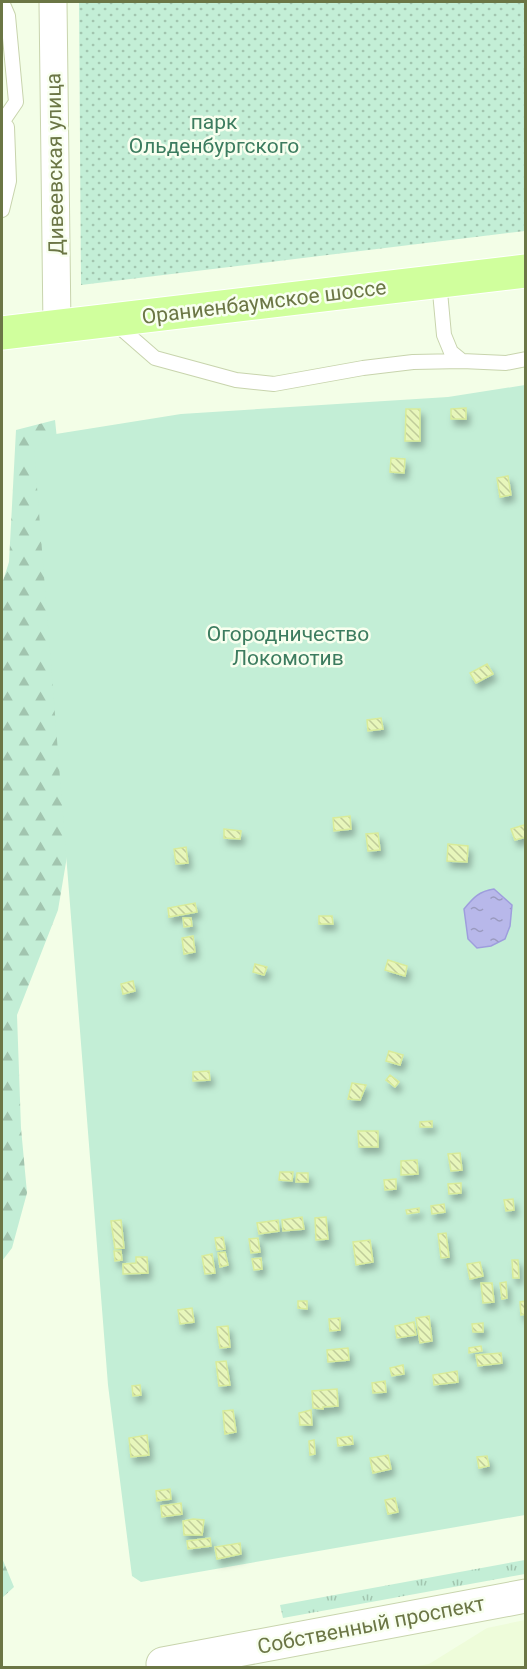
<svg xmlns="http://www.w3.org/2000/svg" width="527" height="1669" font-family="Roboto,sans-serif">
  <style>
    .residential { fill: #eefcda }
    .grass { fill: url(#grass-tufts) }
    .forest { fill: url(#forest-firs) }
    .park { fill: url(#park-dots) }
    .garden { fill: #c3eed6 }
    .water { fill: url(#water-ripples); stroke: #9e9edd; stroke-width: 1.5 }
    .building { fill: url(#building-back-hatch); stroke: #d8eb9a; stroke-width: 1.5; filter: url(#shadow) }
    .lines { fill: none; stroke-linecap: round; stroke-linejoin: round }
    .service-casing { stroke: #c8d4ad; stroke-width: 16 }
    .minor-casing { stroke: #c8d4ad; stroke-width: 29 }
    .tertiary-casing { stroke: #c8d4ad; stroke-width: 35 }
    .primary-casing { stroke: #fff; stroke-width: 35 }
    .service { stroke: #fff; stroke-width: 14 }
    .minor { stroke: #fff; stroke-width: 27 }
    .tertiary { stroke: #fff; stroke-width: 33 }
    .primary { stroke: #d0ff9d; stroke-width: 33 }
    .labels { text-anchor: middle; stroke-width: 5; stroke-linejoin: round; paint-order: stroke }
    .park-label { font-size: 21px; fill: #3c7c5f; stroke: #f8ffef }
    .street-label { font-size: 21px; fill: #6b7645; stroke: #f8ffef }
  </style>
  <defs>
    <pattern id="grass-tufts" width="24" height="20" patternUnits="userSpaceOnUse" patternTransform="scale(1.5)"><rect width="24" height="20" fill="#c3eed6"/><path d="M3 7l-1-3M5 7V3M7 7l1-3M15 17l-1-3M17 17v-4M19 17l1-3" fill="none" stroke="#a2c5af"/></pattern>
    <pattern id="forest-firs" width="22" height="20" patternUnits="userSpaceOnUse" patternTransform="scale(1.5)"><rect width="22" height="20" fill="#c3eed6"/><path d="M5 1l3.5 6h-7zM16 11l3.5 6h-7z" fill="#a2c5af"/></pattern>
    <pattern id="park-dots" width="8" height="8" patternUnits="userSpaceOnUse" patternTransform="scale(1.5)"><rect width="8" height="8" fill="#c3eed6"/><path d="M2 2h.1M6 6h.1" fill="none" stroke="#a2c5af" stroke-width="1.8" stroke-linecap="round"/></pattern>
    <pattern id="water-ripples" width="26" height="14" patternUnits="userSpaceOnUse" patternTransform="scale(1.5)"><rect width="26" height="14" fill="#b8b8ea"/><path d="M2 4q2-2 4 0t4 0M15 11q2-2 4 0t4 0" fill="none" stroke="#9a9abf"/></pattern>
    <pattern id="building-back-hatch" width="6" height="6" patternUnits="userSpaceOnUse" patternTransform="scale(1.5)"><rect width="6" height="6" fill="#e7f6bb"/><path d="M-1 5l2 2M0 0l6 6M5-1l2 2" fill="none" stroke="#bfcc9a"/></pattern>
    <filter id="shadow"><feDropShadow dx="3.5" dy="6" stdDeviation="3" flood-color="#0004"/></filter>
  </defs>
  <rect width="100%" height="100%" fill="#f3fee7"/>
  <path class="residential" d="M525,1620V1667H412L429,1664L487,1628Z"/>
  <path class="grass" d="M525,1560V1574L283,1618L280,1605Z"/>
  <path class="forest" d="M55,420L83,687L79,785L58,910L17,1015L21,1128L27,1193L12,1248L2,1261V584L9,562L16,430Z
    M2,1558L14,1587L2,1598Z"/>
  <path class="park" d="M79,2H525V231L81,285Z"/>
  <path class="garden" d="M525,385V1515L141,1582L132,1576L108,1385L34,449L56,434L181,414L448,397Z"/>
  <path class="water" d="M494,889L512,905L510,926L505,939L491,946L477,948L468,939L464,909C473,898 479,891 494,889Z"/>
  <path class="building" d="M466,408V419H451V409Z
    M406,409H420V441H405Z
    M391,458L405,459L404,473L390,472Z
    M508,476L511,495L500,497L497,478Z
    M487,664L493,674L476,683L470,673Z
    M381,718L383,729L368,731L367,720Z
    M350,816L351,829L334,831L333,818Z
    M524,825L526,837L515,840L511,829Z
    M224,829L241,831L240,839L224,838Z
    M378,833L380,850L368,851L366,834Z
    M448,844L468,846L467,862L447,861Z
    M186,847L188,863L176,864L174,849Z
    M195,903L197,912L169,917L168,908Z
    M319,916H332L333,924H319Z
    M183,918H191L192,926L184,927Z
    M193,936L195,952L184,954L182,938Z
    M388,960L407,966L405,976L385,970Z
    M255,964L267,967L264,975L253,972Z
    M133,981L135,991L123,994L121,984Z
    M389,1051L403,1055L400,1065L386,1061Z
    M209,1071L210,1080L193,1081V1072Z
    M390,1075L399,1082L395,1087L386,1080Z
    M352,1083L366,1085L360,1100L348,1099Z
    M432,1121V1127H420V1122Z
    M358,1131H378V1147H359Z
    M460,1153L462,1170L451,1171L448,1154Z
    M417,1160L418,1174L401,1175V1161Z
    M280,1172H293L292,1181L279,1180Z
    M297,1173H308V1182H296Z
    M396,1179V1189L385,1190L384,1180Z
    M461,1183V1193L449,1194L448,1184Z
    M513,1199L514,1210L506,1211L504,1200Z
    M444,1204L445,1212L432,1214L431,1206Z
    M419,1208V1212L407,1214L406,1210Z
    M302,1217L304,1229L283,1231L282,1220Z
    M326,1217L328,1239L316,1240L315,1218Z
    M121,1220L124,1248L115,1249L111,1221Z
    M278,1220L279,1231L259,1234L257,1223Z
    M446,1233L449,1257L441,1258L438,1234Z
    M223,1237L225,1249L217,1250L215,1238Z
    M258,1238L260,1252L251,1253L249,1239Z
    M370,1240L373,1262L356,1265L353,1242Z
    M114,1251H121L122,1260L115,1261Z
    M225,1252L228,1265L220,1267L218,1253Z
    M212,1254L215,1273L205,1274L202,1256Z
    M136,1257H147L148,1273L123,1274V1264L136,1263Z
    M261,1258L262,1269L254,1270L252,1259Z
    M512,1260H518L519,1278H513Z
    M480,1262L483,1276L470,1279L467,1264Z
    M506,1282L507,1298L502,1299L500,1283Z
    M481,1283H492L494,1302L483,1303Z
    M298,1301H307V1309L298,1308Z
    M526,1301V1314L521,1315L520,1302Z
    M192,1308L194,1322L180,1324L178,1310Z
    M429,1316L432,1341L420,1343L416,1318Z
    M340,1318V1330L330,1331L329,1319Z
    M414,1322L416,1335L397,1338L395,1326Z
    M483,1323V1332H473L472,1324Z
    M228,1326L230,1347L220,1348L217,1327Z
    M481,1346L482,1351L469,1353V1348Z
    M348,1348L349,1360L328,1362L327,1350Z
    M501,1353L502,1363L478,1366L476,1355Z
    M226,1361L230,1385L219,1386L216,1362Z
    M403,1365L404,1374L392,1376L390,1368Z
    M457,1371L458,1382L434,1385L433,1375Z
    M385,1381L386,1392L373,1393L372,1383Z
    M140,1385L141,1395L133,1396L132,1386Z
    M337,1389L338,1406L323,1407V1409L313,1408L312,1391Z
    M233,1410L236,1432L225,1434L223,1411Z
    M311,1410L312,1425H300L299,1413Z
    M147,1435L149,1455L131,1457L129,1438Z
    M352,1436L353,1444L338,1446L337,1438Z
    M314,1440L315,1454L310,1455L309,1441Z
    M388,1455L391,1469L373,1473L370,1458Z
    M487,1456L489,1466L479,1468L477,1457Z
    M170,1489L171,1499L157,1501L156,1491Z
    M395,1498L398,1512L388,1514L385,1500Z
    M181,1503L182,1514L162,1517L161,1506Z
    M193,1519L204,1520L202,1535H184L183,1521Z
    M210,1538L211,1546L188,1549L187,1541Z
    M240,1543L241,1554L217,1559L215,1547Z"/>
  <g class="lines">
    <defs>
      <path id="service" d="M2,2L8,16L16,102L3,121
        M2,121L7,127L9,181L2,210
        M439,281L444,335L451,352L462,361L506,363L526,359
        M116,324L155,358L236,380L274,384L363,368L413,362L462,361"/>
      <path id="minor" d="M53,2L57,327"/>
      <path id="tertiary" d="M164,1668L163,1664L526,1596"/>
      <path id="primary" d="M2,333L526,271"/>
    </defs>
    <use href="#service" class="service-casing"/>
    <use href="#minor" class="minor-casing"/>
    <use href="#tertiary" class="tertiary-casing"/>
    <use href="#primary" class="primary-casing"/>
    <use href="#service" class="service"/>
    <use href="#minor" class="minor"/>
    <use href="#tertiary" class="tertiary"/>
    <use href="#primary" class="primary"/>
  </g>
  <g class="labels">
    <g class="park-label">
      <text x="214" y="129">парк<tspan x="214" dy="24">Ольденбургского</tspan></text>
      <text x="288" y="641">Огородничество<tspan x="288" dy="24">Локомотив</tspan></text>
    </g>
    <g class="street-label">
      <text transform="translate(55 164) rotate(-91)" y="7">Дивеевская улица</text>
      <text transform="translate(264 302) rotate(-7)" y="7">Ораниенбаумское шоссе</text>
      <text transform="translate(371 1625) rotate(-11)" y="7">Собственный проспект</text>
    </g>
  </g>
  <rect width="527" height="1669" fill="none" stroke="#6b7645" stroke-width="6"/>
</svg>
